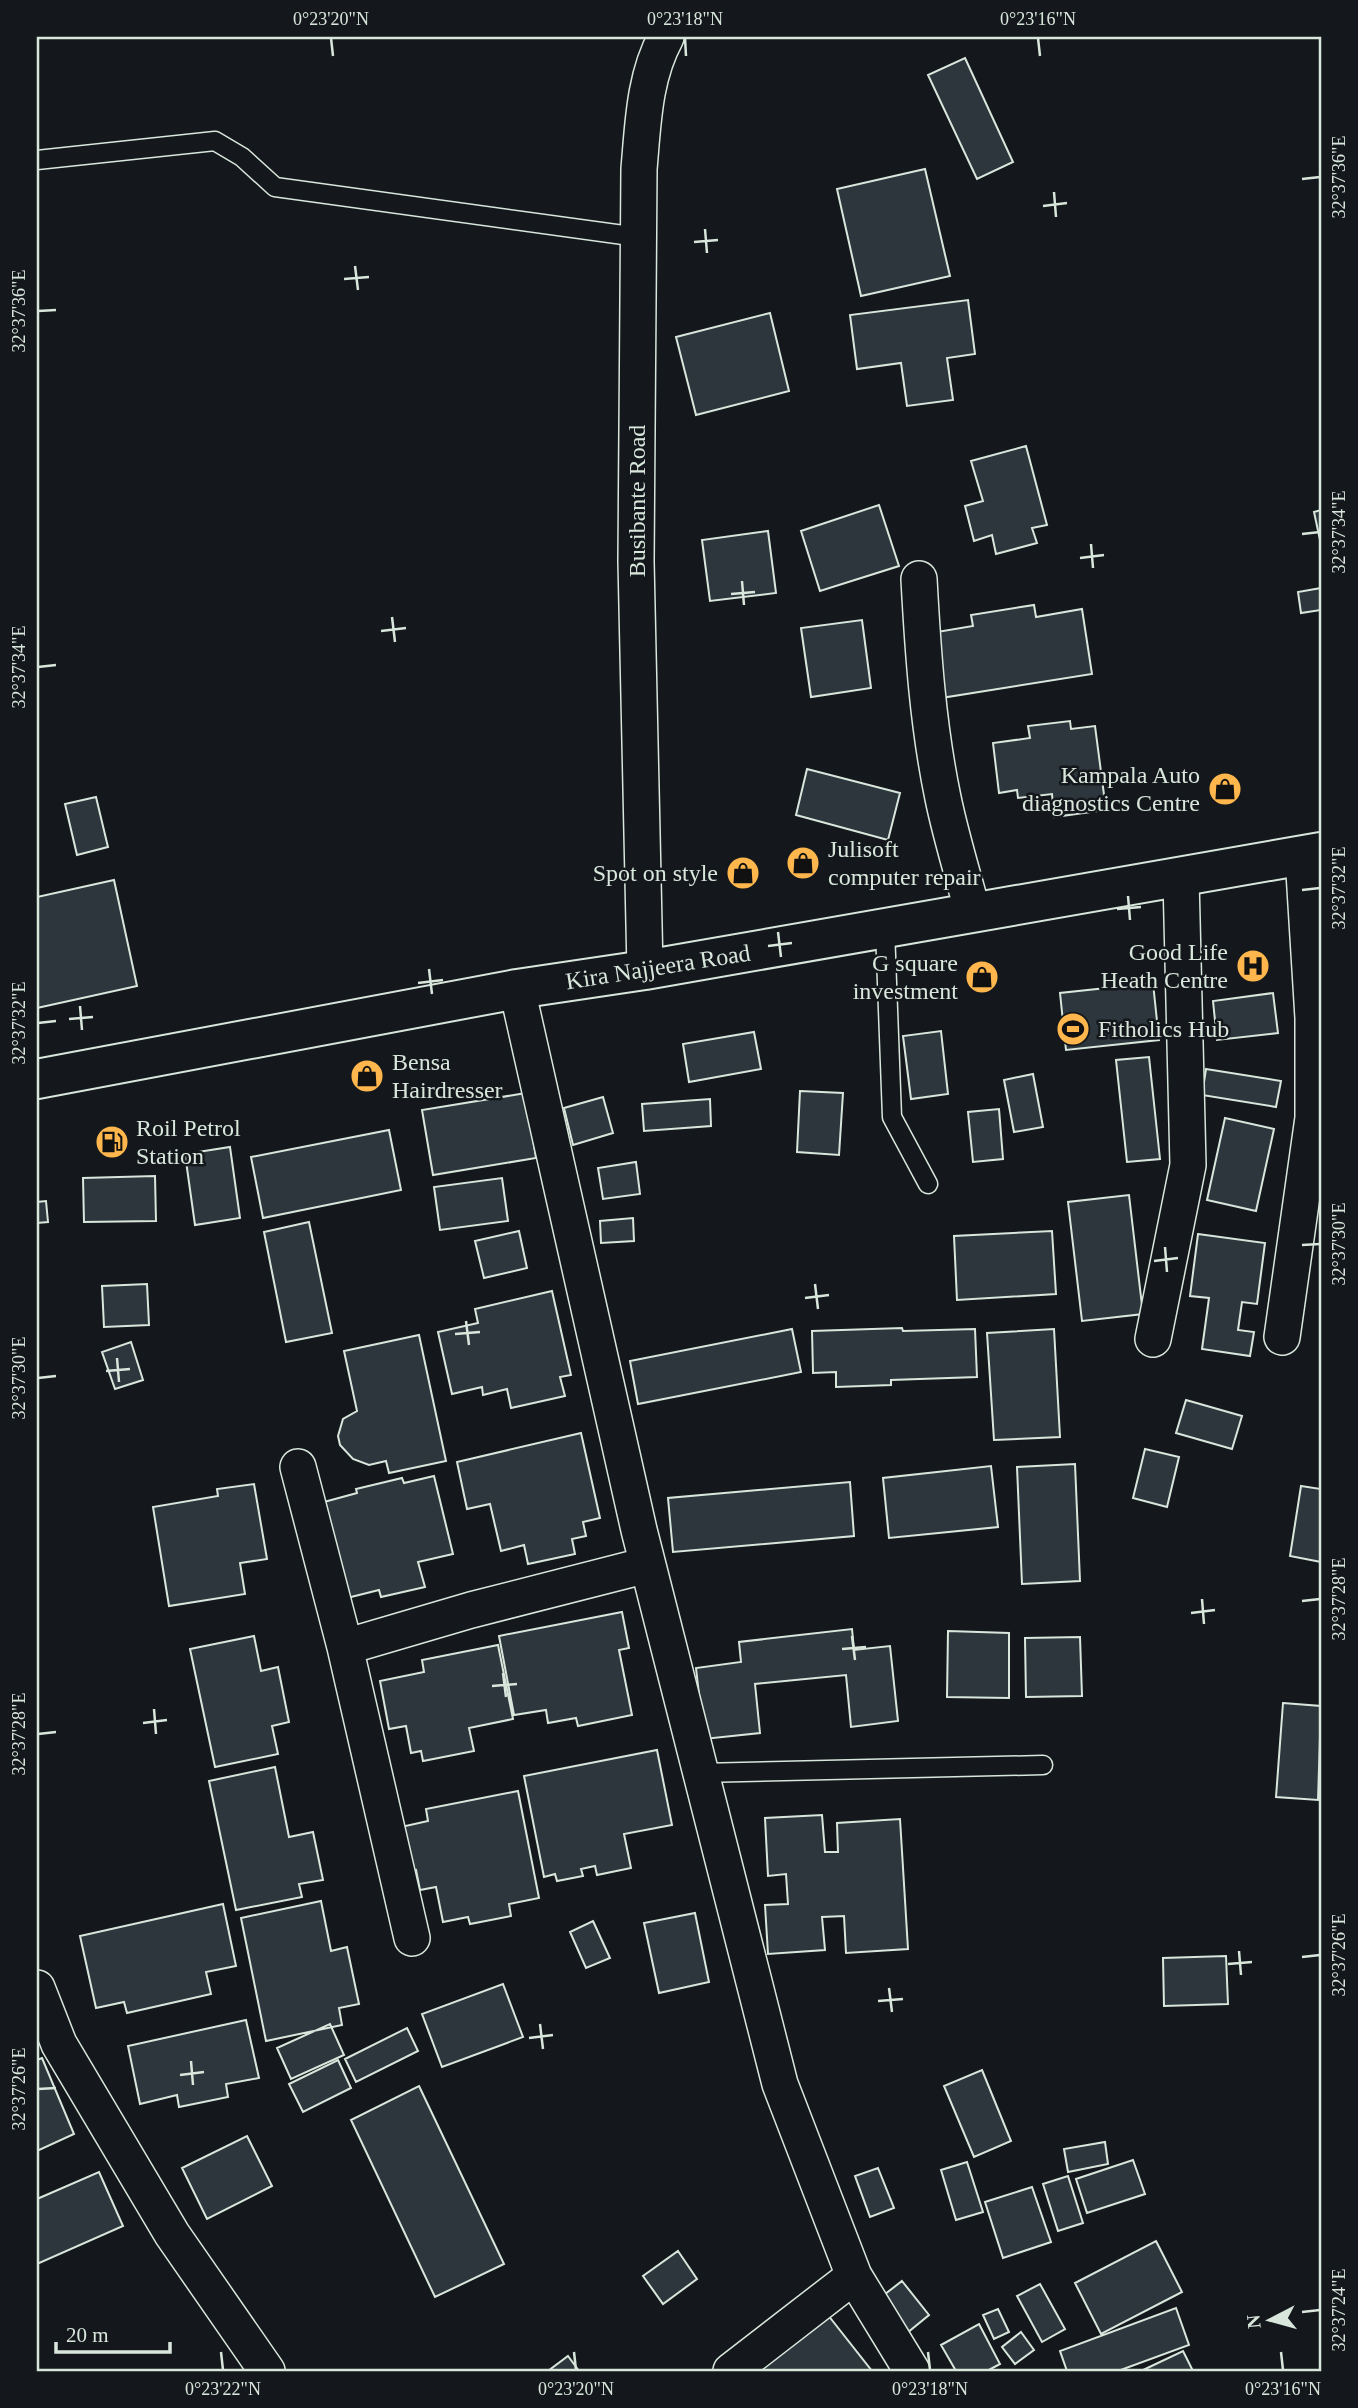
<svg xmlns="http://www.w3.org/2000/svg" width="1358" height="2408" font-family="'Times New Roman',serif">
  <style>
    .building { fill: #2c363c; stroke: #d8e6dc; stroke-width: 2 }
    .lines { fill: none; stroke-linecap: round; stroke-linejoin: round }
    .lane-casing { stroke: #d8e6dc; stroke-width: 21 }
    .street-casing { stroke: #d8e6dc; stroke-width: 38 }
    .secondary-casing { stroke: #d8e6dc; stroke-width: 42 }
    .lane { stroke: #14181c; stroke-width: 18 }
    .street { stroke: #14181c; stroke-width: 35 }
    .secondary { stroke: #14181c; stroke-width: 38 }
    .ticks { fill: none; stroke: #d8e6dc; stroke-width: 2.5 }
    .labels { text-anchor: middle; stroke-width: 5; stroke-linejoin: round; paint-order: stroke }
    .street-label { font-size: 24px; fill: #d8e6dc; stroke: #14181c }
    .poi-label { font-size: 24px; fill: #d8e6dc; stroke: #14181c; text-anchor: end }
    .neatline { fill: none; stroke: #d8e6dc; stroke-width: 2.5 }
    .ticks-label { font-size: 18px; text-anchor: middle; fill: #d8e6dc }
  </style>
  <rect width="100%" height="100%" fill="#14181c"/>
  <path class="building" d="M965,58L1013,162L977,179L928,75Z
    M925,169L950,276L861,296L837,189Z
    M968,300L975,354L947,358L953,400L907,406L901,363L857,369L850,315Z
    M770,313L789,391L696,415L676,337Z
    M1026,446L1047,525L1032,528L1037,543L996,554L992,535L974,541L965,506L983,501L971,461Z
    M879,505L899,566L820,591L801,531Z
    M1321,510V540H1320L1314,512Z
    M768,531L776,593L710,601L702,540Z
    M1321,588V610L1301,613L1298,592Z
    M1034,605L1036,617L1082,609L1092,674L941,698L931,633L973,626L971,615Z
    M862,620L871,688L811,697L801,628Z
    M1070,721L1071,729L1095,726L1106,810L1054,817L1052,794L1018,798L1017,790L999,793L993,743L1030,738L1028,726Z
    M807,769L900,793L888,840L796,815Z
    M96,797L108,847L77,855L65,804Z
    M114,880L137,986L37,1008V897Z
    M1153,983L1159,1040L1066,1050L1060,993Z
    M1273,993L1278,1033L1217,1040L1213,1001Z
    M941,1031L948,1094L911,1099L903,1036Z
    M754,1032L761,1069L689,1082L683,1044Z
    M1149,1057L1160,1159L1127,1162L1116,1060Z
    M1206,1069L1281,1081L1276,1107L1202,1095Z
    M1033,1074L1043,1127L1014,1132L1004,1080Z
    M800,1091L843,1093L839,1155L797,1152Z
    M526,1093L536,1158L433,1175L422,1110Z
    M603,1097L613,1133L573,1145L564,1108Z
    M710,1099L711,1126L644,1131L642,1104Z
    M999,1109L1003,1159L973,1162L968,1112Z
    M1225,1118L1274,1129L1256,1211L1207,1200Z
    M389,1130L401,1190L263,1218L251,1157Z
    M230,1147L240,1218L195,1225L185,1154Z
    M636,1162L640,1194L603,1199L598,1168Z
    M155,1176L156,1221L84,1222L83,1178Z
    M502,1178L508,1221L440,1230L434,1187Z
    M1129,1195L1143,1314L1082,1321L1068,1202Z
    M46,1201L48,1222L37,1223V1202Z
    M633,1218L634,1241L601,1243L600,1221Z
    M309,1222L332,1333L286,1342L264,1232Z
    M519,1231L527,1268L484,1278L475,1241Z
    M1052,1231L1056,1294L957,1300L954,1236Z
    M1198,1234L1265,1243L1257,1304L1242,1302L1238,1330L1254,1332L1250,1356L1202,1349L1209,1298L1190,1296Z
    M147,1284L149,1325L104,1327L102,1286Z
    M552,1291L571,1375L560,1377L565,1396L511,1408L507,1389L483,1395L482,1387L452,1394L438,1332L478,1323L475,1309Z
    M902,1328L903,1331L975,1329L977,1377L891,1380V1385L836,1387V1372L813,1373L812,1331Z
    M792,1329L801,1372L638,1404L630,1361Z
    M1054,1329L1060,1437L994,1440L987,1333Z
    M419,1335L446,1461L389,1473L386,1461L369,1465L353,1459L340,1445L338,1436L343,1419L357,1411L344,1351Z
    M131,1342L143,1380L115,1389L102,1352Z
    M1186,1400L1242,1416L1232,1449L1176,1433Z
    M581,1433L600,1518L583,1522L586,1536L572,1539L575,1554L528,1564L524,1545L501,1551L490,1504L467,1509L457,1462Z
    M1145,1449L1179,1457L1167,1507L1133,1498Z
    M1075,1464L1080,1581L1022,1584L1017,1467Z
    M991,1466L998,1527L889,1538L883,1478Z
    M434,1476L453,1554L418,1562L425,1587L381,1597L379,1590L347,1598L324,1502L357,1493L356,1489L402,1478L404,1483Z
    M850,1482L854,1536L673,1552L668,1498Z
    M254,1484L267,1559L240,1563L245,1594L169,1606L153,1507L218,1496L217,1489Z
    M1301,1486L1321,1489V1562L1290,1556Z
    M622,1612L629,1648L619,1650L632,1715L578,1726L576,1718L548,1723L546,1710L514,1715L499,1636Z
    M852,1629L854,1650L890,1646L898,1721L851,1727L846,1675L755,1684L760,1733L704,1739L696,1668L741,1662L739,1642Z
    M948,1631L1009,1633V1698L947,1697Z
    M254,1636L261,1671L278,1667L289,1722L272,1726L278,1754L215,1767L190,1649Z
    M1080,1637L1082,1696L1026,1697L1025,1638Z
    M498,1645L513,1719L469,1728L474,1751L423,1761L421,1751L411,1753L406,1726L389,1729L380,1681L424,1672L422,1660Z
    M1283,1703L1321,1706L1318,1800L1276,1797Z
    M657,1750L672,1825L624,1834L631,1868L597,1875L595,1866L581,1869L583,1876L557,1881L555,1874L544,1877L524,1776Z
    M275,1767L289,1837L313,1832L323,1880L299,1884L302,1897L236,1910L209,1781Z
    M518,1791L539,1898L509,1904L511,1916L470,1924L468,1917L443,1922L436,1887L420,1890L416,1870L410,1871L401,1827L428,1821L426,1809Z
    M822,1815L825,1852H838L837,1823L900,1819L908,1949L846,1953L844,1916L822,1917L825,1950L768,1954L765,1905L788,1904L786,1874L768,1876L765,1818Z
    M321,1901L331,1951L347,1947L359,2004L339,2008L342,2025L266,2041L241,1918Z
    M223,1904L236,1966L206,1972L211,1994L127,2013L124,2002L96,2008L80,1936Z
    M695,1913L709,1982L659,1993L644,1923Z
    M593,1921L610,1958L586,1968L570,1932Z
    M1226,1956L1228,2004L1164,2006L1163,1958Z
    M503,1984L523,2037L442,2067L422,2014Z
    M246,2020L259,2078L226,2084L228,2097L179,2107L177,2095L140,2104L128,2046Z
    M330,2024L344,2055L291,2079L277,2048Z
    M407,2028L418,2051L356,2082L345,2059Z
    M42,2058L74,2134L37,2151V2060Z
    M338,2060L351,2088L303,2112L289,2084Z
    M982,2070L1011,2141L974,2157L944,2086Z
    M419,2086L504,2264L435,2297L351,2120Z
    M247,2136L272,2186L207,2219L182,2168Z
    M1105,2142L1108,2164L1068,2172L1064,2149Z
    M1133,2160L1145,2194L1087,2213L1076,2179Z
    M967,2162L983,2212L956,2220L941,2170Z
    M878,2168L894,2208L870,2217L855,2176Z
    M99,2172L123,2226L37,2264V2199Z
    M1068,2176L1083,2223L1058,2231L1043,2184Z
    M1032,2187L1051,2242L1003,2258L985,2202Z
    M1156,2241L1182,2292L1101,2334L1075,2283Z
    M678,2251L697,2279L663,2304L643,2276Z
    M902,2281L929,2315L907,2333L880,2298Z
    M1040,2284L1065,2329L1042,2342L1017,2296Z
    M1176,2308L1189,2345L1118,2371H1067L1060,2351Z
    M998,2309L1009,2332L994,2339L983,2315Z
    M824,2310L872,2371H749Z
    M979,2324L1000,2364L987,2371H956L941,2345Z
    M1021,2332L1034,2350L1015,2364L1002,2347Z
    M1183,2351L1193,2371H1141Z
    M568,2356L579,2371H548Z"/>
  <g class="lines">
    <defs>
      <path id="lane" d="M37,160L215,141L242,157L275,187L638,237
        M885,929L892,1117L928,1184
        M700,1773L1043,1765"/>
      <path id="street" d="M919,579C923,653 928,726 943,798C951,837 963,875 973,913
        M645,970L636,561L639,169C643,124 644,77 666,37
        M517,989L639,1530L780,2084L854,2276L912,2371
        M1282,1337L1313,1118V1018L1303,856
        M1153,1339L1188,1165L1181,879
        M298,1467L345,1647L412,1938
        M345,1647L471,1610L647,1565
        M37,1988L59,2044L172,2234L267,2371
        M731,2371L854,2276"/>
      <path id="secondary" d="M37,1079L517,989L645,970L1321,852"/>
    </defs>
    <use href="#lane" class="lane-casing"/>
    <use href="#street" class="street-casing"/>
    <use href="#secondary" class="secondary-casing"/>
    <use href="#lane" class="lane"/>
    <use href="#street" class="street"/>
    <use href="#secondary" class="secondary"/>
  </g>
  <path class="ticks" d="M331,38L333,56M685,38L686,56M1038,38L1040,56M1302,179L1320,177M1054,192L1056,217M1043,206L1067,203M705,229L707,253M694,242L718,240M355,266L358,290M344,279L369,277M38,311L56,310M1302,534L1320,532M1091,544L1093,568M1080,558L1104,555M742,581L744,605M731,594L755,592M392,617L395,642M381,631L406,628M38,667L56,665M1302,890L1320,888M1128,896L1130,920M1117,909L1141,907M778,932L781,957M768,946L792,943M429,969L432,994M418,983L443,980M80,1006L82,1030M69,1019L93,1017M38,1023L56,1021M1302,1245L1320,1244M1165,1247L1167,1272M1154,1261L1178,1258M815,1284L818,1309M805,1298L829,1295M466,1321L469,1345M455,1334L480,1332M117,1358L119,1382M106,1371L130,1369M38,1378L56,1376M1202,1599L1204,1624M1302,1601L1320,1599M1191,1613L1215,1610M852,1636L855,1660M842,1649L866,1647M503,1673L506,1697M492,1686L517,1684M154,1709L156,1734M143,1723L167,1720M38,1734L56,1732M1239,1951L1241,1975M1302,1957L1320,1955M1228,1964L1252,1962M889,1988L892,2012M878,2001L903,1999M540,2024L543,2049M529,2038L553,2035M191,2061L193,2085M180,2075L204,2072M38,2089L56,2088M1302,2312L1320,2310M221,2352L223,2370M574,2352L576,2370M928,2352L930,2370M1281,2352L1283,2370"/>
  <defs>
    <symbol id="shop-disc" viewBox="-11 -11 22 22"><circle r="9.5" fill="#ffb74d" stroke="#14181c"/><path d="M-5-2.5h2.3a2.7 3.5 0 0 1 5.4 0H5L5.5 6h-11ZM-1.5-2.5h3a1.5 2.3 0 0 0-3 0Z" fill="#111"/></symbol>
    <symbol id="hospital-disc" viewBox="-11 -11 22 22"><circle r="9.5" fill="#ffb74d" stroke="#14181c"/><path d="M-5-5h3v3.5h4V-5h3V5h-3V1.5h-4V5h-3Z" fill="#111"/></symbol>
    <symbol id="stadium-disc" viewBox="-11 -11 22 22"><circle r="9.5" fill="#ffb74d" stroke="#14181c"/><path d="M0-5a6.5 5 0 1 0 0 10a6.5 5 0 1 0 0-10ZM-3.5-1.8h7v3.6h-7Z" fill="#111"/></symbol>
    <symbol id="fuel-disc" viewBox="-11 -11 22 22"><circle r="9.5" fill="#ffb74d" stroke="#14181c"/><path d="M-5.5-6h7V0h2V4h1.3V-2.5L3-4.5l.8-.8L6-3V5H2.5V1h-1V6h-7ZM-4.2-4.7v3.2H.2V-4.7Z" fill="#111"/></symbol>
  </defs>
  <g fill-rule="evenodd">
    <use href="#shop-disc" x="1206" y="770" width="38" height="38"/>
    <use href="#shop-disc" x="784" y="844" width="38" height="38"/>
    <use href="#shop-disc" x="724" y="854" width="38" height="38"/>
    <use href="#hospital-disc" x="1234" y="947" width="38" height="38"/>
    <use href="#shop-disc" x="963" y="958" width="38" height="38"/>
    <use href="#stadium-disc" x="1054" y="1010" width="38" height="38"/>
    <use href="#shop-disc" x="348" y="1057" width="38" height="38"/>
    <use href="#fuel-disc" x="93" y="1123" width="38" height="38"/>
  </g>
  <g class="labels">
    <g class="street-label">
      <text transform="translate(637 501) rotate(-90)" y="8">Busibante Road</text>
      <text transform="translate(658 967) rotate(-9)" y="8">Kira Najjeera Road</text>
    </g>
    <g class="poi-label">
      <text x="1200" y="783">Kampala Auto<tspan x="1200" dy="28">diagnostics Centre</tspan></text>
      <text x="828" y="857" text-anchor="start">Julisoft<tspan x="828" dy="28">computer repair</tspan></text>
      <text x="718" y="881">Spot on style</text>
      <text x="1228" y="960">Good Life<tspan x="1228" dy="28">Heath Centre</tspan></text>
      <text x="958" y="971">G square<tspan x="958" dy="28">investment</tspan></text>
      <text x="1098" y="1037" text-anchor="start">Fitholics Hub</text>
      <text x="392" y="1070" text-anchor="start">Bensa<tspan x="392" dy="28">Hairdresser</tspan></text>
      <text x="136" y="1136" text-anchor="start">Roil Petrol<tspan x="136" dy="28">Station</tspan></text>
    </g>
  </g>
  <rect width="1358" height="2408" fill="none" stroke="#14181c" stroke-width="77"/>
  <g transform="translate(1270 2320) rotate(264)" stroke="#14181c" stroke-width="5" paint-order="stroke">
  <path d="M0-5L12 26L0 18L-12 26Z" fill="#d8e6dc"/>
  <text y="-10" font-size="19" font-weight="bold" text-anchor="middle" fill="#d8e6dc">N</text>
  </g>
  <path d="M56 2342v10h114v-10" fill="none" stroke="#d8e6dc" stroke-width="3.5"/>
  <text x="66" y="2342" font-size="21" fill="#d8e6dc" stroke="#14181c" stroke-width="5" paint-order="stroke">20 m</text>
  <rect x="38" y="38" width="1282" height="2332" class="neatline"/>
  <g class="ticks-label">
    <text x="331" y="25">0°23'20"N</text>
    <text x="685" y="25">0°23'18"N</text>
    <text x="1038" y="25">0°23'16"N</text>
    <text transform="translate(1339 177) rotate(-90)" y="6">32°37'36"E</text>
    <text transform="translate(19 311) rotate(-90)" y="6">32°37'36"E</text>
    <text transform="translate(1339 532) rotate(-90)" y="6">32°37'34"E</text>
    <text transform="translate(19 667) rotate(-90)" y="6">32°37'34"E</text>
    <text transform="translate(1339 888) rotate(-90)" y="6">32°37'32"E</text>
    <text transform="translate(19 1023) rotate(-90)" y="6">32°37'32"E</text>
    <text transform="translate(1339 1244) rotate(-90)" y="6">32°37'30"E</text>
    <text transform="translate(19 1378) rotate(-90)" y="6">32°37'30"E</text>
    <text transform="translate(1339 1599) rotate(-90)" y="6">32°37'28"E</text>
    <text transform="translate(19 1734) rotate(-90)" y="6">32°37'28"E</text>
    <text transform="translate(1339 1955) rotate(-90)" y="6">32°37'26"E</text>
    <text transform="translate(19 2089) rotate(-90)" y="6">32°37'26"E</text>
    <text transform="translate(1339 2310) rotate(-90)" y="6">32°37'24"E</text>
    <text x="223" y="2395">0°23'22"N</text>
    <text x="576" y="2395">0°23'20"N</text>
    <text x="930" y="2395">0°23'18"N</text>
    <text x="1283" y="2395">0°23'16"N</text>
  </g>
</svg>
